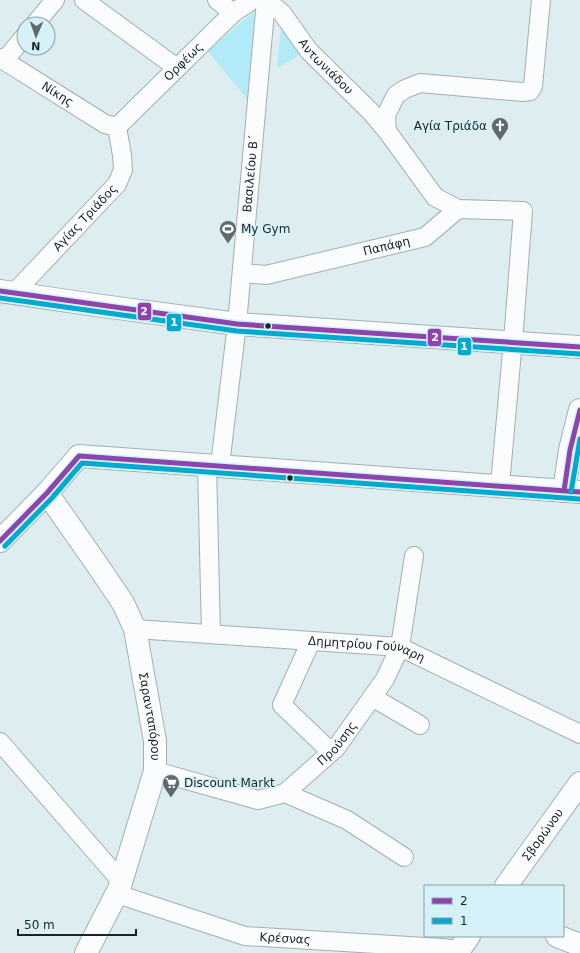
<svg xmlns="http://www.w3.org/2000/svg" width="580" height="953" font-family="'DejaVu Sans',sans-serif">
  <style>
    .grass { fill: #b2ebf7 }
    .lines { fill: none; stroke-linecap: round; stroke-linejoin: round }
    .minor-casing { stroke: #a4afb2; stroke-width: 20 }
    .tertiary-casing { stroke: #a4afb2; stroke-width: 24 }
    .secondary-casing { stroke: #a4afb2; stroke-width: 24 }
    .minor { stroke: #fafcfd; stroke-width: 18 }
    .tertiary { stroke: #fafcfd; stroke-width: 22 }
    .secondary { stroke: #fafcfd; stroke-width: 22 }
    .bus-1-casing { stroke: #d6f2f8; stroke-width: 8 }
    .bus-2-casing { stroke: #d6f2f8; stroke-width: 8 }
    .bus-1 { stroke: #8e44ad; stroke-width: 5 }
    .bus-2 { stroke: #00a9ce; stroke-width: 5 }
    .bus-dot { fill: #192426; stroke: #d6f2f8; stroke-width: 1.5 }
    .labels { text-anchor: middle; stroke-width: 3; stroke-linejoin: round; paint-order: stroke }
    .street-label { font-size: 12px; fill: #192426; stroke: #d6f2f8 }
    .poi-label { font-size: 12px; fill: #192426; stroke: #d6f2f8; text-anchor: start }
    .line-badge { stroke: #d6f2f8; stroke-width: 1.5 }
    .badge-label { font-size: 11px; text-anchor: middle; font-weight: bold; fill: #fff }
  </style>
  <rect width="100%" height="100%" fill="#deedf0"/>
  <path class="grass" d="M257,9L250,103L208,51Z
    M281,27L301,54L277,68Z"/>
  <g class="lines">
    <defs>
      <g id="minor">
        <path d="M84,0L177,68"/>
        <path d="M217,0L233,13"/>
        <path id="s1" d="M266,0L282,13L309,51L370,111L387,131"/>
        <path d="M35,24L55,0"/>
        <path id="s2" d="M0,58L105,124L117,127"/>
        <path d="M4,61L24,37"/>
        <path id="s3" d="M117,127L233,13L252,0"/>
        <path d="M458,209L435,197L387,131L386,115L396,95L405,89L420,83L523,92L530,91L533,86L541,0"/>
        <path id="s4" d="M242,273L266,275L425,237L458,209L523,211L514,329L500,485"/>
        <path id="s5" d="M13,294L117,184L123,170L122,155L117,127"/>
        <path d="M207,465L211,634"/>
        <path id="s6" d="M220,465L237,324L266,0"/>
        <path id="s7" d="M135,629L400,647L580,734"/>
        <path d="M311,641L282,705L331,752"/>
        <path d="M372,697L420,725"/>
        <path d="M0,742L121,881"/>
        <path id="s8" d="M155,771L258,800L285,793L336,748L385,679L400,647L414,556"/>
        <path d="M285,793L347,820L404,857"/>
        <path id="s9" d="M117,894L245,936L442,948L459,950"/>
      </g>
      <g id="tertiary">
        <path d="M0,291L95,305L237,324L580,347"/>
        <path d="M564,491L570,450L580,410"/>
        <path id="s10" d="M47,493L98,566L123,603L135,629L155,741V771L119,889L86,953"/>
        <path d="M0,541L47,493L79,456L580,492"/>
        <path d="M557,936L580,945"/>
      </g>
      <g id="secondary">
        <path id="s11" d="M506,886L580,783"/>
        <path d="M457,953L469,936"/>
      </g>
    </defs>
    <use href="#minor" class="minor-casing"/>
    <use href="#tertiary" class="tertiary-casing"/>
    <use href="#secondary" class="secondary-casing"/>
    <use href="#minor" class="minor"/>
    <use href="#tertiary" class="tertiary"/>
    <use href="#secondary" class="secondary"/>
    <defs>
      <path id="bus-1" d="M0,291L237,324L580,347
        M564,491L570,450L580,410
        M0,541L47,493L79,456L580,492"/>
      <path id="bus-2" d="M0,298L237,331L580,354
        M571,492L580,439
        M5,546L52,498L82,463L579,499"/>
    </defs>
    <use href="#bus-1" class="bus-1-casing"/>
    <use href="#bus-2" class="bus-2-casing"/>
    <use href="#bus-1" class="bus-1"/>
    <use href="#bus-2" class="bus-2"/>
  </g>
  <defs>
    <symbol id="church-pin" viewBox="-11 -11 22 30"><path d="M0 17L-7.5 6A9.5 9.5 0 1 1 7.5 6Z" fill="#5e6a6d" stroke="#d6f2f8"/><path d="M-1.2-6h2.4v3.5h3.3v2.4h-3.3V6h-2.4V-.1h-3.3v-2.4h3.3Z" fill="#fff"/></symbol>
    <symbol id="stadium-pin" viewBox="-11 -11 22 30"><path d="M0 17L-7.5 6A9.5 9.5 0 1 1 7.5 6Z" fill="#5e6a6d" stroke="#d6f2f8"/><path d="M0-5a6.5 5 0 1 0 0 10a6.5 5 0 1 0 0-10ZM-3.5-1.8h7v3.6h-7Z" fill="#fff"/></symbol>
    <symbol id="supermarket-pin" viewBox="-11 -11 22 30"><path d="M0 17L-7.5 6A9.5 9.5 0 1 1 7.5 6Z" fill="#5e6a6d" stroke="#d6f2f8"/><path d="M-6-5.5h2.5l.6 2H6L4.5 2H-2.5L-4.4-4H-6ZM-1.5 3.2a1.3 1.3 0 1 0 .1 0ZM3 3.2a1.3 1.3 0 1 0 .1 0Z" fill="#fff"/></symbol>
  </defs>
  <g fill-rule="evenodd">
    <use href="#church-pin" x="490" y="116" width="20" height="27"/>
    <use href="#stadium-pin" x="218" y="219" width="20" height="27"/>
    <use href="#supermarket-pin" x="161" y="773" width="20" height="27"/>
  </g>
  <g class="bus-dot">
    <circle cx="268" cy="326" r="3.5"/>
    <circle cx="290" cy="478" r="3.5"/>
  </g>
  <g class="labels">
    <g class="street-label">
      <text dy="4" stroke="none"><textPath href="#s3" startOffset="93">Ορφέως</textPath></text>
      <text dy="4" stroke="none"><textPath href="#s1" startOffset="90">Αντωνιάδου</textPath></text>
      <text dy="4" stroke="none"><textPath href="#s2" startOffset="68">Νίκης</textPath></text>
      <text dy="4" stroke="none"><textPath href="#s6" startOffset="293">Βασιλείου Β΄</textPath></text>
      <text dy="4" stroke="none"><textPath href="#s5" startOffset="105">Αγίας Τριάδος</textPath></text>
      <text dy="4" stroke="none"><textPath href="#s4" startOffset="148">Παπάφη</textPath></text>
      <text dy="4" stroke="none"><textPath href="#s7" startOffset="233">Δημητρίου Γούναρη</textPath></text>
      <text dy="4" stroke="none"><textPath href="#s10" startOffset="251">Σαρανταπόρου</textPath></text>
      <text dy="4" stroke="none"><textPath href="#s8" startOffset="207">Προύσης</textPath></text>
      <text dy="4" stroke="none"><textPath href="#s11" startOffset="63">Σβορώνου</textPath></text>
      <text dy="4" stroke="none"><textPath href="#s9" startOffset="175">Κρέσνας</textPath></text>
    </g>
    <g class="poi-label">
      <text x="487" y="130" text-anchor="end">Αγία Τριάδα</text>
      <text x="241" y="233">My Gym</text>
      <text x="184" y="787">Discount Markt</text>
    </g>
  </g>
  <g class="line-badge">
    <rect x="137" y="302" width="15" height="19" rx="4" fill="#8e44ad"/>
    <rect x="166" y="313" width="16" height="19" rx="4" fill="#00a9ce"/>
    <rect x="427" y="328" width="15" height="19" rx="4" fill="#8e44ad"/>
    <rect x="457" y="337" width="15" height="19" rx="4" fill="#00a9ce"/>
  </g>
  <g class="badge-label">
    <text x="144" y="315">2</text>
    <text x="174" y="326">1</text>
    <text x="435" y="341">2</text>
    <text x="464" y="350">1</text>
  </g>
  <rect x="424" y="885" width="140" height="52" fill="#d6f2f8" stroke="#8aa0a4"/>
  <rect x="432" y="898" width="20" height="6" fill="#8e44ad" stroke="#8aa0a4"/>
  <text x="460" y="905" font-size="12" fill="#192426">2</text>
  <rect x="432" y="918" width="20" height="6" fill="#00a9ce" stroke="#8aa0a4"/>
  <text x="460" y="925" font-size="12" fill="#192426">1</text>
  <g transform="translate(36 36) rotate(182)"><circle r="19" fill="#d6f2f8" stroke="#8aa0a4"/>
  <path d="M0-3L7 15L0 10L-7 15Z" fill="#5e6a6d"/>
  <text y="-6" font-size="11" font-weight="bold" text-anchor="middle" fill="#192426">N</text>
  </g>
  <path d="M18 929v6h118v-6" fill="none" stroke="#192426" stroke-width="2"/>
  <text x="24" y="929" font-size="12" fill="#192426" stroke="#d6f2f8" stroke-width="3" paint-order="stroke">50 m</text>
</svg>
